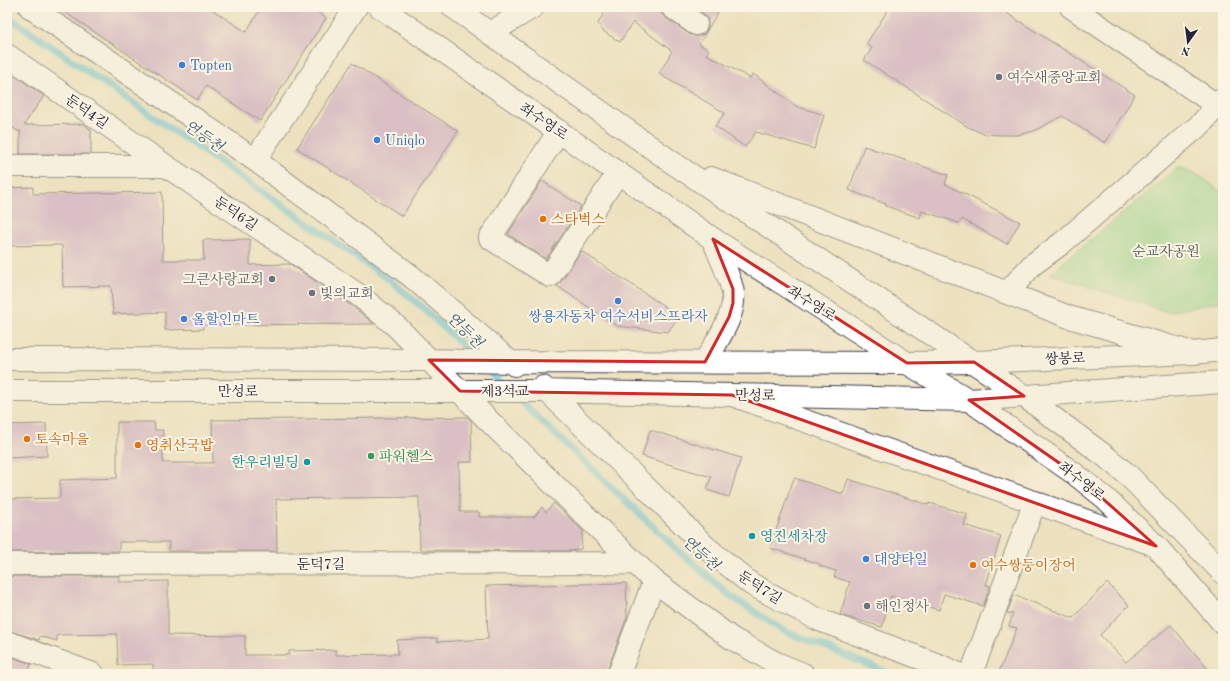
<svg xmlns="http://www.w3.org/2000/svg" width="1230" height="681" font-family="'Old Standard TT','Noto Serif KR',serif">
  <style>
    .green { fill: #91d791; stroke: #5a7c66 }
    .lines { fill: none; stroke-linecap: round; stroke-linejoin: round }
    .stream { stroke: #5dc0db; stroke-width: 7 }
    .building { fill: #c395c9 }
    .minor-casing { stroke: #403f4f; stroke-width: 24 }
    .major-casing { stroke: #403f4f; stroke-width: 24 }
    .minor { stroke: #fff; stroke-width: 22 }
    .major { stroke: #fff; stroke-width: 22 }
    .marked { fill: none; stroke: #d62828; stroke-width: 3; stroke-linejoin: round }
    .shop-dot { fill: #3f7fe0; stroke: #fcf5e5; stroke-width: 1.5 }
    .worship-dot { fill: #6b7280; stroke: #fcf5e5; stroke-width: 1.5 }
    .food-dot { fill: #e8710a; stroke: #fcf5e5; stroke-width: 1.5 }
    .leisure-dot { fill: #2e9e5b; stroke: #fcf5e5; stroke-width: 1.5 }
    .culture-dot { fill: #0f9aa8; stroke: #fcf5e5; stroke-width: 1.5 }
    .labels { text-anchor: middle; stroke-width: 4; stroke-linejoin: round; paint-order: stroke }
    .shop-label { font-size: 14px; fill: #366cbe; stroke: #fcf5e5; text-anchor: start }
    .worship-label { font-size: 14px; fill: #5b616d; stroke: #fcf5e5; text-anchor: start }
    .street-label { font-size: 14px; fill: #22223b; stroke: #fcf5e5 }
    .food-label { font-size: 14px; fill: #c56008; stroke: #fcf5e5; text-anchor: start }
    .park-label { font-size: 14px; fill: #435855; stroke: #fcf5e5 }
    .leisure-label { font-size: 14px; fill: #27864d; stroke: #fcf5e5; text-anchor: start }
    .culture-label { font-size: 14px; fill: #0d838f; stroke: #fcf5e5; text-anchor: end }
    .water-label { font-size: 15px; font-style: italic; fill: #375973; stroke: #fcf5e5 }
  </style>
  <rect width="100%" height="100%" fill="#fcf5e5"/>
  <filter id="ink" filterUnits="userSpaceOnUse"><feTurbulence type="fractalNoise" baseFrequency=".025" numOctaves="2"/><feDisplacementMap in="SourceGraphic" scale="8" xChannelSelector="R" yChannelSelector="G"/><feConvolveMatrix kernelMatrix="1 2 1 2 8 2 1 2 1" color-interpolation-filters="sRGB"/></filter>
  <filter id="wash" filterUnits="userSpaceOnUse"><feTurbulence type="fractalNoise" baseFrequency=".012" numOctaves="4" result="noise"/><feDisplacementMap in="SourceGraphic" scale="16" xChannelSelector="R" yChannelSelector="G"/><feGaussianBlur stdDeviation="0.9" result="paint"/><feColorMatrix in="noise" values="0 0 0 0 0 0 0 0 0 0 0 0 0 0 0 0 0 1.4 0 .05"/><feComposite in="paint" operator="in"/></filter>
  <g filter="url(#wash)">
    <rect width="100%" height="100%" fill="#ede1c0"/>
    <path class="green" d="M1177,168C1193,168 1210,184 1223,193V301L1168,312L1050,274Z"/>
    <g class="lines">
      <path class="stream" d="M7,16L386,277L422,307L473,355
        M485,367L505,386
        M515,396L682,554L728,594L782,630L891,674"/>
    </g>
    <g id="blocks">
      <path class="building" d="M57,7H208L246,32L262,7H310L326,18L260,121L206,86L197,100Z
        M608,7H660L661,13L665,17L689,34L695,36L702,35L706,32L708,25L707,18L704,14L694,7H721L699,44L709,50L706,54L750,78L753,74L796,106L824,115L814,149L756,132L745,147L715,126L725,113L659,74L672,51L633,22L620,42L603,31L598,23Z
        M890,7H997L1135,95L1105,143L1062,116L1034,131L1017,135H1001L984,134L968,127L864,60L872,48L866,44Z
        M352,63L458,131L402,216L297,148Z
        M15,76L44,96L24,125L84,124L91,130V154H20V130L19,132L7,124V88Z
        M864,146L948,175L945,184L1020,222L1007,244L962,219L959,223L922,211L920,218L886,206V204L849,190Z
        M542,181L581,206L546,259L508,234Z
        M33,187V194L162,192L163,260H204L203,240L250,239V265L290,264L352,306L374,324L203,325V329L165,330V312L113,314L111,286L63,287L62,245L7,246V188Z
        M581,251L679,316L668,332L617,326L557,286L560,283Z
        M468,417L471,421L472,462H459L460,512H479V517H534L542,507L546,512L554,503L583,531L581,549L571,551L420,550L419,497L276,499L277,551H169V542H119V551L9,552L8,499L60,498V480L117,478V422H154L155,430H163V463H213L212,420Z
        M46,424L47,456L7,458V425Z
        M650,430L741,458L729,497L707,490L711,477L642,456Z
        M794,478L843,494L848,479L929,505V503L967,514L964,525L1001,536L986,585L990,586L983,606L944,594L939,610L891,596L882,627L840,615L850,582L834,577L836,571L820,566V564L770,548Z
        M9,576H119V582L168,581V635L245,636V655H289V651L336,650V655L398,654L397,640L437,638V642L488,639L486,586L626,583L627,617L607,670V674H153V664L118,665L117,634L57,635V641L40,636L39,640L7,630V584H9Z
        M1107,583L1129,605L1100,635L1126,662L1171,625L1212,674H998L1017,628L1009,626L1013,614L1007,613L1014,595L1073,618Z
        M7,655L31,664L28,674H7Z"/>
    </g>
  </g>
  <g filter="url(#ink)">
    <use href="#blocks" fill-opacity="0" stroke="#403f4f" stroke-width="1"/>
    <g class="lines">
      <defs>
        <path id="minor" d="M30,7L255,160L411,276L514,365
          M672,7L696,24
          M1071,7L1218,106
          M490,33L533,7
          M7,55L166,166L360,296L396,326L486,418L595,525L654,581L731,638L776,663L803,674
          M559,131L490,238L550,276L618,173
          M255,160L356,7
          M7,166H166
          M1007,293L1032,265L1062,243L1190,133L1200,125L1223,99
          M7,359L429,360L510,362L907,363L974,362L1193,353L1223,350
          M705,362C716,342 739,312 732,288C728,272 719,255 713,239
          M543,387L616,458L706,547L751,584L817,619L941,666L959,674
          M7,391H540L969,400L1223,382
          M7,564L635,563
          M7,642L93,674
          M619,674L654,581
          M971,674L1035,502"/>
        <path id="major" d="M380,7L713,239L907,363L969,400L1075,474L1105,498L1156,546L1223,623
          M453,7L673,163L1024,396L1105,456L1128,475L1223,573
          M711,178L1069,317L1193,353
          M732,395L1149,543"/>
      </defs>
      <use href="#minor" class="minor-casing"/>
      <use href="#major" class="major-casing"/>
      <use href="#minor" class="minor"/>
      <use href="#major" class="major"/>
    </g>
  </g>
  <path d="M0 0H1230V681H0ZM713,239L907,363L974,362L1024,396L969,400L1075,474L1156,546L732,395L460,391L429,360L705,362L729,317L733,303V289Z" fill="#ede1c0" fill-opacity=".55" fill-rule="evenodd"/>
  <path class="marked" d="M713,239L907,363L974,362L1024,396L969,400L1075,474L1156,546L732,395L460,391L429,360L705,362L729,317L733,303V289Z"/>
  <g class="shop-dot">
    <circle cx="182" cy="65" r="4"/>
    <circle cx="377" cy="140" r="4"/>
    <circle cx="618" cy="301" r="4"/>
    <circle cx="184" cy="319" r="4"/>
    <circle cx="866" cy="559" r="4"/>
  </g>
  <g class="worship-dot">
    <circle cx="999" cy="77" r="4"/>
    <circle cx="272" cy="279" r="4"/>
    <circle cx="312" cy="293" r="4"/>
    <circle cx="867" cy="606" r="4"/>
  </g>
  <g class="food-dot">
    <circle cx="543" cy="219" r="4"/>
    <circle cx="27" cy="439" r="4"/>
    <circle cx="138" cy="445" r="4"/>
    <circle cx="973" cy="565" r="4"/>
  </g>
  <circle class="leisure-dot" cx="371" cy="456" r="4"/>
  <g class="culture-dot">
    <circle cx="307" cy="462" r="4"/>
    <circle cx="752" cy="536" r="4"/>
  </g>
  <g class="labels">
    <g class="shop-label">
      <text x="190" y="70">Topten</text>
      <text x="385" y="145">Uniqlo</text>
      <text x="618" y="321" text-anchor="middle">쌍용자동차 여수서비스프라자</text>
      <text x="192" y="324">올할인마트</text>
      <text x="874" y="564">대양타일</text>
    </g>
    <g class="worship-label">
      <text x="1007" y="82">여수새중앙교회</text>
      <text x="264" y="284" text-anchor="end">그큰사랑교회</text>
      <text x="320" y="298">빛의교회</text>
      <text x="875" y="611">해인정사</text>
    </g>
    <g class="street-label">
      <text transform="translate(87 111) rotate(35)" y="5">둔덕4길</text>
      <text transform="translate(544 121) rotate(34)" y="5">좌수영로</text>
      <text transform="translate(236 213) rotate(34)" y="5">둔덕6길</text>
      <text transform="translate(812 303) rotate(32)" y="5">좌수영로</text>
      <text transform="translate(1065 358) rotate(-2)" y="5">쌍봉로</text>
      <text x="238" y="396">만성로</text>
      <text x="505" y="396">제3석교</text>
      <text transform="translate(755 395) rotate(1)" y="5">만성로</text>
      <text transform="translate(1082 481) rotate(38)" y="5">좌수영로</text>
      <text x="321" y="569">둔덕7길</text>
      <text transform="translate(760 587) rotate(32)" y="5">둔덕7길</text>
    </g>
    <g class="food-label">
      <text x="551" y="224">스타벅스</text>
      <text x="35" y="444">토속마을</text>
      <text x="146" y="450">영취산국밥</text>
      <text x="981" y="570">여수쌍둥이장어</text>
    </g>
    <g class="park-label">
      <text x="1166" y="256">순교자공원</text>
    </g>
    <g class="leisure-label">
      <text x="379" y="461">파워헬스</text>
    </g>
    <g class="culture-label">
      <text x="299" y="467">한우리빌딩</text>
      <text x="760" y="541" text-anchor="start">영진세차장</text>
    </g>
    <g class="water-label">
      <text transform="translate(204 136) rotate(35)" y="5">연등천</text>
      <text transform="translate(465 330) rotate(44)" y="5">연등천</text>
      <text transform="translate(701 553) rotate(42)" y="5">연등천</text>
    </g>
  </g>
  <rect width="1230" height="681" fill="none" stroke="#fcf5e5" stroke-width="24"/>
  <g transform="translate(1188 42) rotate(194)" stroke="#fcf5e5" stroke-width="3" paint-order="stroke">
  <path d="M0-3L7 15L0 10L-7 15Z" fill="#22223b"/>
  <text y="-6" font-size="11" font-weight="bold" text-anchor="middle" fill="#22223b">N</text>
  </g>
</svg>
